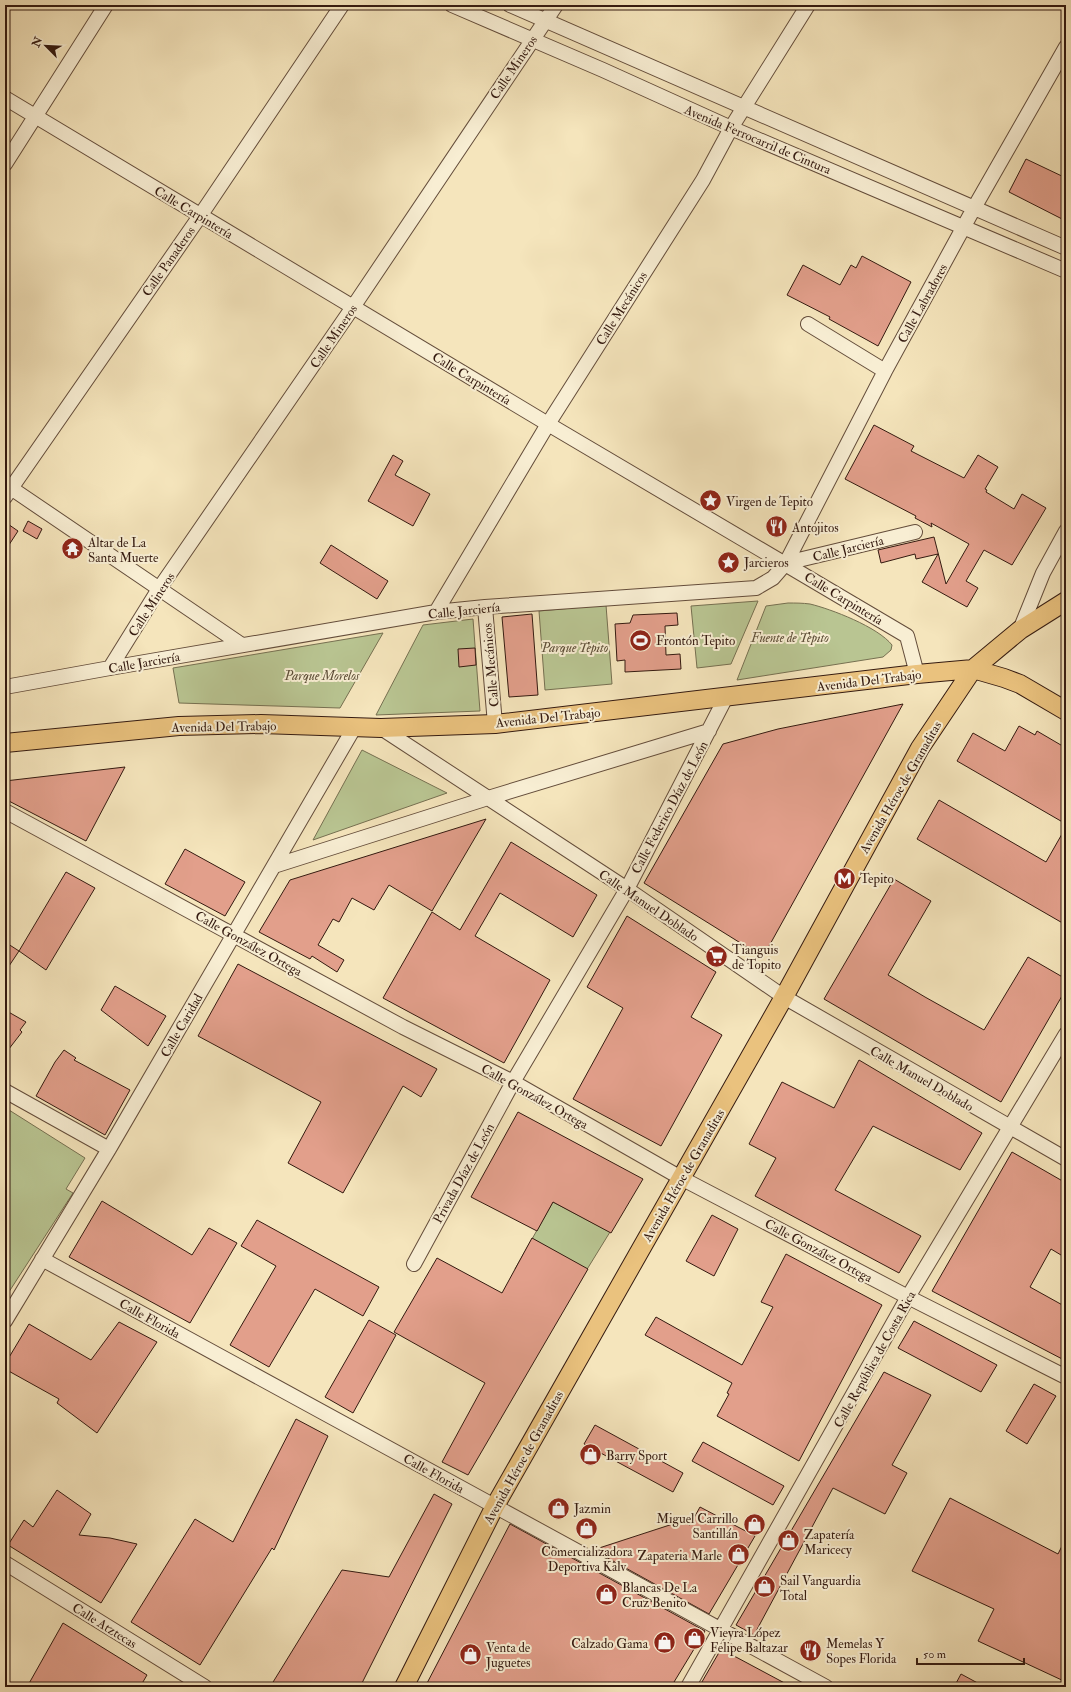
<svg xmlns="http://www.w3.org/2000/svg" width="1071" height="1692" font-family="'IM FELL Double Pica',serif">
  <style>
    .green { fill: #b9c592; stroke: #767051 }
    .building { fill: #e29f8b; stroke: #341a10 }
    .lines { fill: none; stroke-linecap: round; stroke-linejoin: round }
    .minor-casing { stroke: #644d3b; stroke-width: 16 }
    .major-casing { stroke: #341a10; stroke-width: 20 }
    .minor { stroke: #f8eed3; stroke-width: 14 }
    .major { stroke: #eac27e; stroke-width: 18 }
    .labels { text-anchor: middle; stroke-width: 4; stroke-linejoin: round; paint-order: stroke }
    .street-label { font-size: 13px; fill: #341a10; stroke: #f8eed3 }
    .poi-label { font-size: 13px; fill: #341a10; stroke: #f8eed3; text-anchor: start }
    .park-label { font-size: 13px; font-style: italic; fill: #5c4d37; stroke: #f8eed3 }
  </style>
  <rect width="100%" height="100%" fill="#f5e5bc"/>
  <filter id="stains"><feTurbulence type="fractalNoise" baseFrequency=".005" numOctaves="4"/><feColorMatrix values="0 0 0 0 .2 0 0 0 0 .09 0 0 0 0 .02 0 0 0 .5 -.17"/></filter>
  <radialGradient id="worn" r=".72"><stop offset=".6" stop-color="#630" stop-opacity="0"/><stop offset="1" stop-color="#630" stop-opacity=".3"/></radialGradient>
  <path class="green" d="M758,601L731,664L697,668L691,606Z
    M788,603C795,603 803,603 810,604C831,609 878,627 892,645L891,650L883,657L737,680L766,606Z
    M606,605L612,684L545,690L539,611Z
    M473,619L480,711L376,715L423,625Z
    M383,633L340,708L179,703L173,668Z
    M362,750L447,793L313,840Z
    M5,1110H9L85,1158L66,1189L73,1193L5,1298Z
    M553,1202L610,1232L570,1297L515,1269Z"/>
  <path class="building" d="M1026,159L1066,178V221L1009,192Z
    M862,256L911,282L878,346L829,319L830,317L787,295L803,265L840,285L851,265L856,268Z
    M874,425L914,446L911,451L964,478L978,455L998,467L985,489L987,490L986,492L1014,509L1022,494L1046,508L1012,565L984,550L966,581L978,588L967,607L922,582L938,554L916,559L915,554L881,563L878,550L934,537L946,584L969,544L931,523L932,527L915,518L916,516L845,479Z
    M393,455L403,461L395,475L430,494L413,526L368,501Z
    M28,521L42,529L37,539L23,531Z
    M5,522L18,531L5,551Z
    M331,545L388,581L377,599L320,563Z
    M677,613L678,625L665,626L666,655L680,654L681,669L625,672V660L617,661L615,624L630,623L633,615Z
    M532,614L538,695L509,697L502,617Z
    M475,648L476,665L459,667L458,649Z
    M903,704L763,957L644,883L723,744L778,729Z
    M1019,726L1035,735L1037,731L1066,748V824L957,761L973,733L1005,751Z
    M125,767L86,841L5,799V781Z
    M939,800L1046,862L1066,827V925L917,839Z
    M486,819L432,911L389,885L374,910L352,898L339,922L333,919L318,945L344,960L337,972L312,956L310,959L259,932L290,880Z
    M511,842L597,895L573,937L500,893L475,936L550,980L504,1063L383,998L432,912L460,930Z
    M185,849L245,882L225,916L165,884Z
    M66,872L95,888L46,970L19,951L5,972V942L19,951Z
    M894,879L931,901L888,975L925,997L984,1030L1028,957L1066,979V989L1001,1102L824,999Z
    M627,916L716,972L691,1017L722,1035L661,1146L573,1099L623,1008L587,987Z
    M238,964L437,1069L421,1097L403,1086L343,1193L288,1163L321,1102L198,1036Z
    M115,986L166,1016L148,1046L101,1010Z
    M5,1010L26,1022L20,1030L22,1032L5,1054Z
    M64,1050L76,1058L74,1060L130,1090L105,1135L36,1096L55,1062Z
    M859,1060L982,1133L960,1170L873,1126L835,1190L921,1236L899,1273L755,1196L776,1158L749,1144L782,1082L834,1108Z
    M518,1112L643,1179L611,1233L553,1202L537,1231L471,1197Z
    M1012,1152L1066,1183V1258L1051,1249L1030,1287L1066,1307V1361L932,1291Z
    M102,1201L192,1255L209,1228L237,1243L190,1323L69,1257Z
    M712,1215L738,1229L714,1276L686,1261Z
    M257,1220L379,1287L363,1316L315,1289L269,1367L230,1345L276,1266L241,1246Z
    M532,1238L588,1269L468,1475L442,1462L485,1383L394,1332L437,1258L502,1293Z
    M786,1254L882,1305L799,1461L717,1416L729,1394L727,1393L732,1383L645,1335L656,1317L742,1365L773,1307L761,1302Z
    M369,1320L396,1335L353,1413L325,1397Z
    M914,1321L997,1365L981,1392L898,1348Z
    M119,1322L157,1342L97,1433L57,1403L59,1399L5,1369V1364L29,1324L91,1360Z
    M884,1372L931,1395L892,1465L907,1473L885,1514L833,1488L754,1635L736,1625Z
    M1034,1384L1056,1396L1027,1444L1006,1431Z
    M296,1419L328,1436L274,1550L272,1548L200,1665L131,1622L195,1519L233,1542Z
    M595,1425L683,1473L673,1492L584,1444Z
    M703,1442L784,1486L773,1505L692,1461Z
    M57,1490L91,1514L79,1535L110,1538L137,1544L101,1603L8,1545L24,1520L33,1527Z
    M434,1494L452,1504L360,1687H270L342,1570L389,1577Z
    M950,1498L1058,1554L1066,1538V1682L978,1641L994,1609L912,1571Z
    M700,1507L755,1536L709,1614L593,1550L682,1521L690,1525Z
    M510,1524L705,1631L671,1687H425Z
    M63,1623L147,1675L140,1687H27Z
    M721,1649L792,1687H699Z
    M961,1674L985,1687H954Z"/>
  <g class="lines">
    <defs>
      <path id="minor" d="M452,5L603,70L731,128L1066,271
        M510,5L1066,248
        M5,98L548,424L907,636L917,674
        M5,164L106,5
        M808,324L885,371
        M5,484L242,645
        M5,497L200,216L342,5
        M786,563L885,371L974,208L1066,47
        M485,607L495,724
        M436,612L548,424L703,180L731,128L808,5
        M1020,630L1043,573L1066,531
        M110,668L159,589L353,307L556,5
        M5,687L110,668L436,612L485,607L756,588L773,578L786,563L915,532
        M381,728L627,889L784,997L1066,1159
        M5,811L403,1027L513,1082L681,1178L908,1297L1066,1377
        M274,866L488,798L709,731
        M5,1091L109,1149
        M42,1259L826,1687
        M414,1264L513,1082L627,889L726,697
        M5,1321L109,1149L354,728
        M5,1563L205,1687
        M688,1687L908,1297L1066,1034"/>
      <path id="major" d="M5,743L179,726L261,724L381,728L495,724L917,674L973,669L1004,678L1020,684L1066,711
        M404,1687L495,1506L784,997L920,748L973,669L1020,630L1066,601"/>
    </defs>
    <use href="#minor" class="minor-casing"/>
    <use href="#major" class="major-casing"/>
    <use href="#minor" class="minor"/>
    <use href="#major" class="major"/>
  </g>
  <defs>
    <symbol id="sight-disc" viewBox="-11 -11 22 22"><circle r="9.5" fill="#8f2418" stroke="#f8eed3"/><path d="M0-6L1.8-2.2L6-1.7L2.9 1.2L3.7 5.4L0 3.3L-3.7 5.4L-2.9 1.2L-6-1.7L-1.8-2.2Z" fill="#fff"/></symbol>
    <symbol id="restaurant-disc" viewBox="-11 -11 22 22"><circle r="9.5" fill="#8f2418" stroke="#f8eed3"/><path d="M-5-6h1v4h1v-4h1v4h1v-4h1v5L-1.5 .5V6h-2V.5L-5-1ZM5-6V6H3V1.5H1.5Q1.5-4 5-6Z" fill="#fff"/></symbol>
    <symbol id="temple-disc" viewBox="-11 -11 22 22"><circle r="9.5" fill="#8f2418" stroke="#f8eed3"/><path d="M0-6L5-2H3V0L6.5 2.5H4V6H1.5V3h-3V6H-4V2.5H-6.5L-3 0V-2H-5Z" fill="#fff"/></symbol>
    <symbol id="stadium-disc" viewBox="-11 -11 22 22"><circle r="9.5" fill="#8f2418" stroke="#f8eed3"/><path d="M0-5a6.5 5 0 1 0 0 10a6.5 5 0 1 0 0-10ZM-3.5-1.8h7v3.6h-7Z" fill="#fff"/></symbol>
    <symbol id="metro-disc" viewBox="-11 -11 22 22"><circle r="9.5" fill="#8f2418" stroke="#f8eed3"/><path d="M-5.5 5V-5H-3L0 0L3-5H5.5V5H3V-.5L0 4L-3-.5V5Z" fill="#fff"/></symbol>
    <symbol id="supermarket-disc" viewBox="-11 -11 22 22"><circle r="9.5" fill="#8f2418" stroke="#f8eed3"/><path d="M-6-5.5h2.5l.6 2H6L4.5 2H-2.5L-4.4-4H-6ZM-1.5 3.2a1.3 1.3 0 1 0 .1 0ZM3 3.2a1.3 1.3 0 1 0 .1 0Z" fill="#fff"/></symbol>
    <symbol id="shop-disc" viewBox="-11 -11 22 22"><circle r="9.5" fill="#8f2418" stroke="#f8eed3"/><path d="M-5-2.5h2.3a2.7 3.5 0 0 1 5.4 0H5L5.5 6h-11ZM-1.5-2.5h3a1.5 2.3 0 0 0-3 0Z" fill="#fff"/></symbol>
  </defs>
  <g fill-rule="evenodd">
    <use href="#sight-disc" x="698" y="488" width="25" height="25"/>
    <use href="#restaurant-disc" x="764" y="514" width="25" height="25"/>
    <use href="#temple-disc" x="60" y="536" width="25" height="25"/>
    <use href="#sight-disc" x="716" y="550" width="25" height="25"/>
    <use href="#stadium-disc" x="628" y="628" width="25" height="25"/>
    <use href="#metro-disc" x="832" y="866" width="25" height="25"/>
    <use href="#supermarket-disc" x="704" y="944" width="25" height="25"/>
    <use href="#shop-disc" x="578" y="1442" width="25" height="25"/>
    <use href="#shop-disc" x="546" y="1496" width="25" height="25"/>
    <use href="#shop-disc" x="742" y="1512" width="25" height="25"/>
    <use href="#shop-disc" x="574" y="1516" width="25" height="25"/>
    <use href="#shop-disc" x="776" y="1528" width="25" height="25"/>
    <use href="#shop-disc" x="726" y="1542" width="25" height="25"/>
    <use href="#shop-disc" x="752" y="1574" width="25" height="25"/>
    <use href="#shop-disc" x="594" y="1582" width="25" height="25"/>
    <use href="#shop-disc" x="682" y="1626" width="25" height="25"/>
    <use href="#shop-disc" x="652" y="1630" width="25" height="25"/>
    <use href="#restaurant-disc" x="798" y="1638" width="25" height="25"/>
    <use href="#shop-disc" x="458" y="1642" width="25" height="25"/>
  </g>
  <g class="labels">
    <g class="street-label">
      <text transform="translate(513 67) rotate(-56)" y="5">Calle Mineros</text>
      <text transform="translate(758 139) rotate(23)" y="5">Avenida Ferrocarril de Cintura</text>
      <text transform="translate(194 212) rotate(31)" y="5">Calle Carpintería</text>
      <text transform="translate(168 261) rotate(-55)" y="5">Calle Panaderos</text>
      <text transform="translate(922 303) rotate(-61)" y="5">Calle Labradores</text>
      <text transform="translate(621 308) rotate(-58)" y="5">Calle Mecánicos</text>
      <text transform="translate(333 336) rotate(-56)" y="5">Calle Mineros</text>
      <text transform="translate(472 378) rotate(31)" y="5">Calle Carpintería</text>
      <text transform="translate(848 548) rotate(-14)" y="5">Calle Jarciería</text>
      <text transform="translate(844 598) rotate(31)" y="5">Calle Carpintería</text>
      <text transform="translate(151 604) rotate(-57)" y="5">Calle Mineros</text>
      <text transform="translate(464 610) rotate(-6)" y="5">Calle Jarciería</text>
      <text transform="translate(144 662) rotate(-10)" y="5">Calle Jarciería</text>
      <text transform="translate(490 665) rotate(-95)" y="5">Calle Mecánicos</text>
      <text transform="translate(869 680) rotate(-7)" y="5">Avenida Del Trabajo</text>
      <text transform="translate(548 717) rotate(-6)" y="5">Avenida Del Trabajo</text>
      <text transform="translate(224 726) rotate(-1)" y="5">Avenida Del Trabajo</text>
      <text transform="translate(900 787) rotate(-60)" y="5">Avenida Héroe de Granaditas</text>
      <text transform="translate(669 807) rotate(-62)" y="5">Calle Federico Díaz de León</text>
      <text transform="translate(649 905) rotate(34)" y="5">Calle Manuel Doblado</text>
      <text transform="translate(249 943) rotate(29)" y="5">Calle González Ortega</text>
      <text transform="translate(181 1025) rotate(-60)" y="5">Calle Caridad</text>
      <text transform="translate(922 1078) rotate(30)" y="5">Calle Manuel Doblado</text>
      <text transform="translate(535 1096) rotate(29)" y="5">Calle González Ortega</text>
      <text transform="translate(463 1173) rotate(-61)" y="5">Privada Díaz de León</text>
      <text transform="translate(683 1175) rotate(-60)" y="5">Avenida Héroe de Granaditas</text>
      <text transform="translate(819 1250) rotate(28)" y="5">Calle González Ortega</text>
      <text transform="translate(150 1318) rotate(29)" y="5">Calle Florida</text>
      <text transform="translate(874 1359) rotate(-61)" y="5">Calle República de Costa Rica</text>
      <text transform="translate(523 1457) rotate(-61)" y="5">Avenida Héroe de Granaditas</text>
      <text transform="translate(434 1473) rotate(29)" y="5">Calle Florida</text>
      <text transform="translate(105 1625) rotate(32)" y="5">Calle Atztecas</text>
    </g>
    <g class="poi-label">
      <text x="726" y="506">Virgen de Tepito</text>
      <text x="792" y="532">Antojitos</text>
      <text x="88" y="547">Altar de La<tspan x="88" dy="15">Santa Muerte</tspan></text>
      <text x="744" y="567">Jarcieros</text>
      <text x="656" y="645">Frontón Tepito</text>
      <text x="860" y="883">Tepito</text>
      <text x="732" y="954">Tianguis<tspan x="732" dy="15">de Topito</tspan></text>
      <text x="606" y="1460">Barry Sport</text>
      <text x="574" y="1513">Jazmin</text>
      <text x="738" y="1523" text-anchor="end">Miguel Carrillo<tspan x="738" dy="15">Santillán</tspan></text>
      <text x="804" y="1539">Zapatería<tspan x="804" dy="15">Maricecy</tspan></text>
      <text x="587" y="1556" text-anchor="middle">Comercializadora<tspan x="587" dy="15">Deportiva Kalv</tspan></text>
      <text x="722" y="1560" text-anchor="end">Zapateria Marle</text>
      <text x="780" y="1585">Sail Vanguardia<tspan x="780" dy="15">Total</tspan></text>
      <text x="622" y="1592">Blancas De La<tspan x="622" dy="15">Cruz Benito</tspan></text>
      <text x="710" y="1637">Vieyra López<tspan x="710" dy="15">Felipe Baltazar</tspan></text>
      <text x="648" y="1648" text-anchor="end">Calzado Gama</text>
      <text x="826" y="1648">Memelas Y<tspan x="826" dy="15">Sopes Florida</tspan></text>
      <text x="486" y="1652">Venta de<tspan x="486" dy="15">Juguetes</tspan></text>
    </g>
    <g class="park-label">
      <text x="790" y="642">Fuente de Tepito</text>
      <text x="575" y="652">Parque Tepito</text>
      <text x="322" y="680">Parque Morelos</text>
    </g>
  </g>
  <rect width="1071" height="1692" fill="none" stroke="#f5e5bc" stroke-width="20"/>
  <rect x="6" y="6" width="1059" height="1680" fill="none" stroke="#341a10" stroke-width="2"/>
  <rect x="10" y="10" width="1051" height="1672" fill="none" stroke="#341a10"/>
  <g transform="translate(46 46) rotate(294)" stroke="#f8eed3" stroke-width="3" paint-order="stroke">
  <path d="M0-3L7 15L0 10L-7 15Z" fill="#341a10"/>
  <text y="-6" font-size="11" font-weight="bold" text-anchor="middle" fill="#341a10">N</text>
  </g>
  <path d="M917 1658v6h107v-6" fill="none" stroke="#341a10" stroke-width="2"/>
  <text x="923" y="1658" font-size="12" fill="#341a10" stroke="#f8eed3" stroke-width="3" paint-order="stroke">50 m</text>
  <rect width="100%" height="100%" filter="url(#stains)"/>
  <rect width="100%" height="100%" fill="url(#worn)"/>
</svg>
